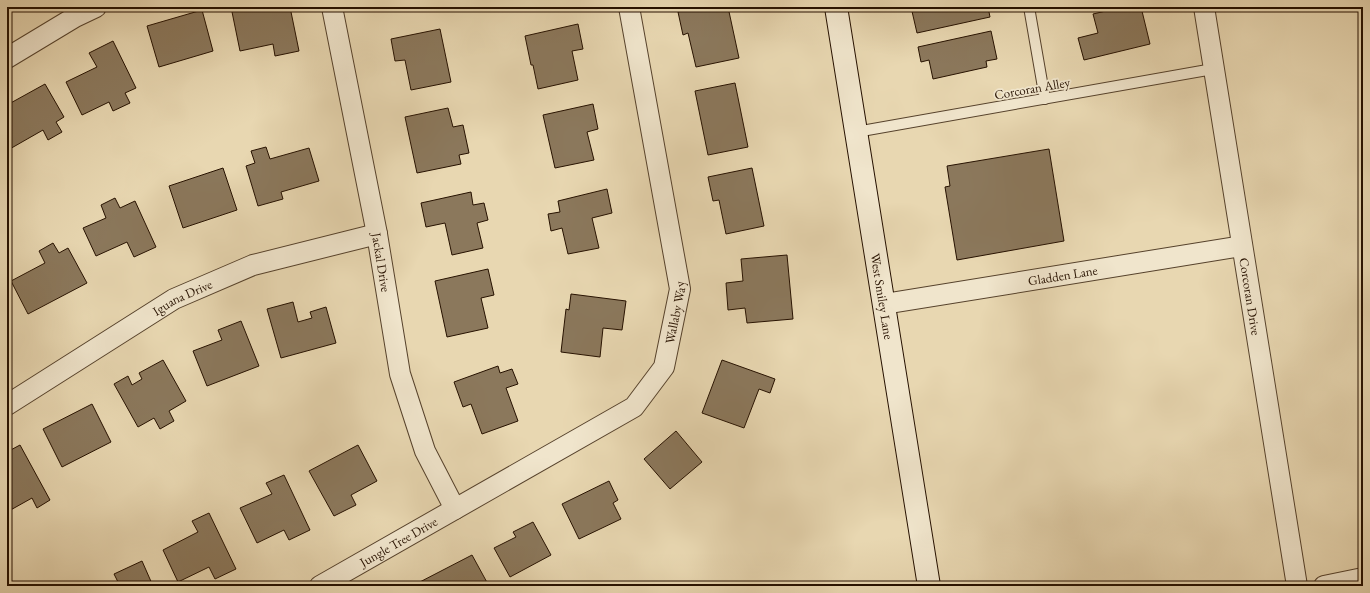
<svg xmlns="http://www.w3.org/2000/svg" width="1370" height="593" font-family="'EB Garamond',serif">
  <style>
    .building { fill: #8b785c; stroke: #261100 }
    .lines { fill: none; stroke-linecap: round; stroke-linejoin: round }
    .lane-casing { stroke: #56422c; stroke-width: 12 }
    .street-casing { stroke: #56422c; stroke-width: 22 }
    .secondary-casing { stroke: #261100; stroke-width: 24 }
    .lane { stroke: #f0e5cc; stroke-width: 10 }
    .street { stroke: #f0e5cc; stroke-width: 20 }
    .secondary { stroke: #f0e5cc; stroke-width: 22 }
    .labels { text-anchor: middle; stroke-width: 3.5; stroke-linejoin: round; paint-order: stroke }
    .street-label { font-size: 13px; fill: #261100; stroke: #f0e5cc }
  </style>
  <rect width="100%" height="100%" fill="#e8d7b1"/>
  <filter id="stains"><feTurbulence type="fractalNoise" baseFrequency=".005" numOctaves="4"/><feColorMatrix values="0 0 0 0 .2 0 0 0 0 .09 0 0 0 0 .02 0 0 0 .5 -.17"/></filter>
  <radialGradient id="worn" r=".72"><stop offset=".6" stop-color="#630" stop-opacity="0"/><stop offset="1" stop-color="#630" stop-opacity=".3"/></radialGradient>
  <path class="building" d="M231,7H242L243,10L259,7H290L299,51L275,56L273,44L240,51Z
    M396,7H408L397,10Z
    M698,7H728L739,58L696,67L688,33L683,35L678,12Z
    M911,7H988L990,17L917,33Z
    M1123,7H1141L1150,44L1084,60L1078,38L1098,33L1093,14Z
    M202,10L213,51L159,67L147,26Z
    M578,24L583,49L572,51L578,80L538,89L533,65H531L525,36Z
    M440,29L451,82L411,90L405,60L395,61L391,39Z
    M991,31L997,59L986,61L987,67L933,79L929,60L921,62L918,47Z
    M113,41L136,88L125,93L130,103L113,111L109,102L82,115L66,82L97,67L89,53Z
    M735,83L748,147L708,155L695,91Z
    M45,84L64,117L56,122L62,132L48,140L43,130L8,150L7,105Z
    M593,104L598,129L587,132L594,160L555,168L543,115Z
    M448,108L453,127L463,125L469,153L459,155L461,164L417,173L405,117Z
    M266,147L270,159L309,148L319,181L281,192L283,199L258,206L246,166L255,163L251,151Z
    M1049,149L1064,241L957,260L945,187L950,186L947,166Z
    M223,168L237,210L183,228L169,186Z
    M752,168L764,226L726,234L719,200L713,201L708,177Z
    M607,189L612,213L592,218L599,248L568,254L562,228L551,231L548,214L560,212L558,201Z
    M471,192L473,205L484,203L488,220L477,223L483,248L452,255L445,223L426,227L421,203Z
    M115,198L120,208L135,201L156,247L134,257L127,242L96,256L83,228L106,218L101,205Z
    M53,243L59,253L68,248L87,283L28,314L11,281L45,263L39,251Z
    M787,255L793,319L747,323L745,308L728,310L726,283L743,281L741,259Z
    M488,269L494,295L481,298L488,328L447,337L435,281Z
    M571,294L626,301L622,330L603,328L600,357L561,352L566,309L569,310Z
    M293,302L298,322L312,318L310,312L326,307L336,343L281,358L267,309Z
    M241,321L259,366L207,386L193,351L222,340L218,330Z
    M163,360L186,401L169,411L174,421L160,429L154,418L138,427L114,384L128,376L132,385L142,379L139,373Z
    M722,360L775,379L770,393L759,389L744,428L702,413Z
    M498,366L500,373L512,369L518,384L506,388L518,421L482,434L471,404L463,407L454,382Z
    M92,404L111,442L62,467L43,429Z
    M676,431L702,462L670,489L644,459Z
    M20,445L50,500L37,508L32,498L7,512V452Z
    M358,445L377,481L351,495L356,505L334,516L309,471Z
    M284,475L310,530L289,540L284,530L257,543L240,508L272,494L266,483Z
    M609,481L618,500L613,503L621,519L579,539L562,504Z
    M209,513L236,569L215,579L209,567L178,582L163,550L198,532L192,521Z
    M533,522L551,555L510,577L494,548L516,537L513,532Z
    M472,555L489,586H415L414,585Z
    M142,561L153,586H110L118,582L114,574Z"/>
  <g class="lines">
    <defs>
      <path id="lane" d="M1029,7L1045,99
        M856,132L1213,69"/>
      <g id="street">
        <path id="s1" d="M332,7L377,234L400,374L425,451L455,509"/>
        <path id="s2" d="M1204,7L1297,586"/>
        <path d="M7,58L75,17L96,7"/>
        <path id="s3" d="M884,304L1242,246"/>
        <path id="s4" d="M7,405L174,299L253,265L377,234"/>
        <path id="s5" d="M320,586L634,407L664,367L680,289L629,7"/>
        <path d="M1324,586L1363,578"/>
      </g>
      <g id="secondary">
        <path id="s6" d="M836,7L929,586"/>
      </g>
    </defs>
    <use href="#lane" class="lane-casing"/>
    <use href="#street" class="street-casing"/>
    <use href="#secondary" class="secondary-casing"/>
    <use href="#lane" class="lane"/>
    <use href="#street" class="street"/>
    <use href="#secondary" class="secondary"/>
  </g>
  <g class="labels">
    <g class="street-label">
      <text transform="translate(1032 88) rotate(-10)" y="5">Corcoran Alley</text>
      <text dy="5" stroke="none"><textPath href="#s1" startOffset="260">Jackal Drive</textPath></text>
      <text dy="5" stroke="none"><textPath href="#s3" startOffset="181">Gladden Lane</textPath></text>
      <text dy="5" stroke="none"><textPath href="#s6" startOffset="293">West Smiley Lane</textPath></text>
      <text dy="5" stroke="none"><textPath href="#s2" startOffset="293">Corcoran Drive</textPath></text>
      <text dy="5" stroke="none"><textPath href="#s4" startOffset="206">Iguana Drive</textPath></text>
      <text dy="5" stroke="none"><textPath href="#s5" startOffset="467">Wallaby Way</textPath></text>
      <text dy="5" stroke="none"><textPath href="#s5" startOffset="90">Jungle Tree Drive</textPath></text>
    </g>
  </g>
  <rect width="1370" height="593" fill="none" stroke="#e8d7b1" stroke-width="24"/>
  <rect x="8" y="8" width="1354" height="577" fill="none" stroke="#261100" stroke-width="2"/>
  <rect x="12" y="12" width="1346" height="569" fill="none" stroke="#261100"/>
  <rect width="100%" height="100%" filter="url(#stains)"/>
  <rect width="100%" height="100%" fill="url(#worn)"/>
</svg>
